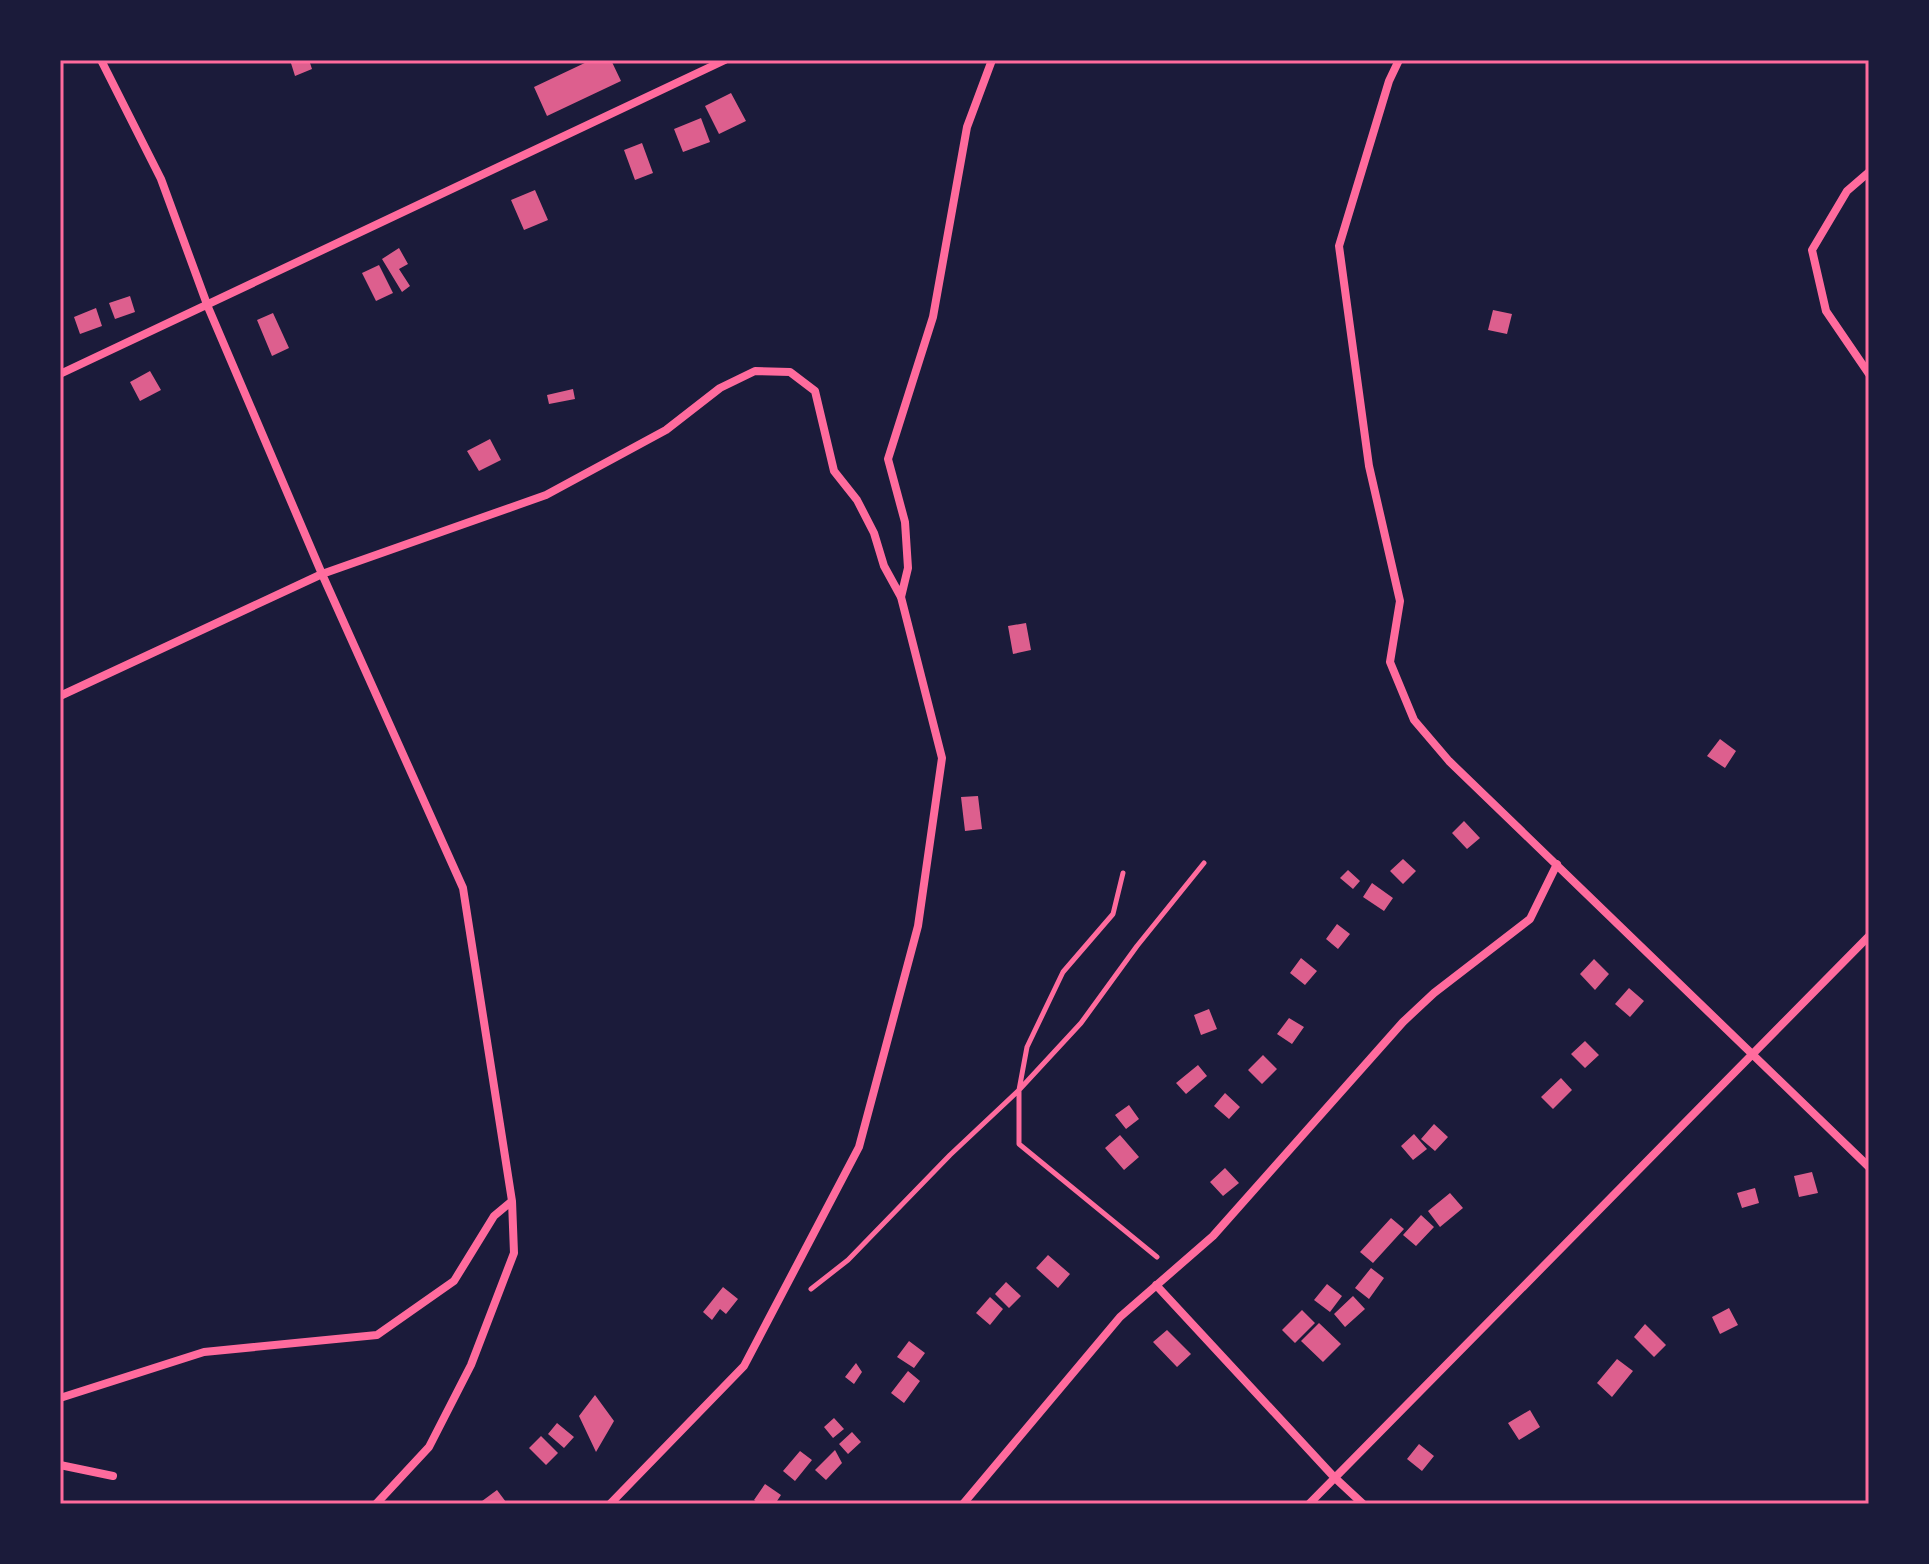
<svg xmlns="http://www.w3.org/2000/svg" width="1929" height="1564" font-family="Raleway,sans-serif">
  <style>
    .building { fill: #dd5f8e }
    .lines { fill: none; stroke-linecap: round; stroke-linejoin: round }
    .path { stroke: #ff6b9d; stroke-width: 5 }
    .minor { stroke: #ff6b9d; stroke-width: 8 }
    .neatline { fill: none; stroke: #ff6b9d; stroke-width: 3 }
  </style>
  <rect width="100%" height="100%" fill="#1b1b3a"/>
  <path class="building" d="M290,60H309L312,69L295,76Z
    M591,60H611L621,81L547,116L534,87Z
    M731,93L746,121L719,134L705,106Z
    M701,118L710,142L683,152L674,129Z
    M642,143L653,173L635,180L624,150Z
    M535,190L548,220L524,230L511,200Z
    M399,248L408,264L399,269L410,286L402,292L382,259Z
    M379,265L393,293L376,301L362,273Z
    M130,296L135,312L115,319L109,303Z
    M96,308L102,326L80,334L74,317Z
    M1493,310L1512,314L1507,334L1488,330Z
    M273,313L289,348L272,356L257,320Z
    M150,371L161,390L140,401L130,382Z
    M573,389L575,399L549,404L547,395Z
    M490,439L501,460L479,471L467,451Z
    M1026,623L1031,650L1013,654L1008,626Z
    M1720,739L1736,751L1725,768L1707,756Z
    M978,796L982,829L965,831L961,797Z
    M1464,821L1480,838L1467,849L1452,833Z
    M1403,859L1416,871L1403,884L1390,871Z
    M1348,870L1360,881L1353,889L1340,878Z
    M1372,883L1393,898L1384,911L1363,897Z
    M1337,924L1350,934L1338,949L1326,939Z
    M1301,958L1317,971L1305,985L1290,973Z
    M1594,959L1609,974L1595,990L1580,974Z
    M1629,988L1644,1001L1630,1017L1615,1004Z
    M1209,1009L1217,1029L1201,1035L1194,1015Z
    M1289,1018L1304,1027L1292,1044L1277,1034Z
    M1585,1041L1599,1055L1585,1068L1571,1054Z
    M1263,1055L1277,1069L1262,1084L1248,1070Z
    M1198,1065L1207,1076L1186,1094L1176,1083Z
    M1561,1078L1572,1090L1553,1109L1541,1097Z
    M1225,1093L1240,1107L1229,1119L1214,1106Z
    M1129,1105L1139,1119L1126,1129L1115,1115Z
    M1434,1124L1448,1137L1435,1151L1421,1139Z
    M1414,1134L1427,1149L1413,1160L1401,1146Z
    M1120,1135L1139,1157L1124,1170L1105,1148Z
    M1225,1168L1239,1183L1223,1196L1210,1182Z
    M1812,1172L1818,1193L1799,1197L1794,1176Z
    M1755,1188L1759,1203L1742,1208L1737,1193Z
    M1450,1193L1463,1208L1440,1227L1428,1211Z
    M1421,1215L1434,1227L1416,1246L1403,1235Z
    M1391,1218L1404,1229L1373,1263L1360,1252Z
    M1048,1255L1070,1274L1058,1288L1036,1268Z
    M1371,1268L1384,1278L1369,1299L1355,1288Z
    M1006,1282L1021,1296L1009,1308L995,1294Z
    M1327,1284L1342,1296L1330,1312L1314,1300Z
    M723,1287L738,1299L726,1314L720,1309L712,1320L703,1312Z
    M1353,1296L1365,1309L1345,1327L1334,1314Z
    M990,1297L1003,1309L990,1325L976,1313Z
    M1729,1308L1738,1325L1720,1334L1712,1317Z
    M1302,1310L1315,1323L1295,1343L1282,1330Z
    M1319,1323L1341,1344L1323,1362L1301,1341Z
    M1645,1324L1666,1345L1654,1357L1634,1337Z
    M1167,1330L1191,1354L1177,1367L1153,1342Z
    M909,1341L925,1353L914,1368L897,1357Z
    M1617,1359L1633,1371L1612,1397L1597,1383Z
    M856,1363L862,1372L854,1384L845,1377Z
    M908,1371L920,1381L904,1403L891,1393Z
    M595,1395L614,1421L596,1452L579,1416Z
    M1530,1410L1540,1427L1519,1440L1508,1423Z
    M834,1418L844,1429L833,1438L824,1427Z
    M557,1423L574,1437L564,1448L548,1434Z
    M852,1432L861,1442L848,1454L839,1444Z
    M541,1436L558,1453L546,1465L529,1448Z
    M1419,1444L1434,1456L1422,1471L1407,1459Z
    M835,1450L842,1463L826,1480L815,1470Z
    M800,1451L812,1460L795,1481L783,1471Z
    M765,1484L781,1495L775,1504H760L754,1500Z
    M497,1490L506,1502L478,1504Z"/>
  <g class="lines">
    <path class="path" d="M1123,873L1113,914L1063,972L1027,1047L1019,1090V1144L1157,1257
      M811,1289L848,1260L950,1155L1019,1090L1081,1023L1137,946L1204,863"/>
    <path class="minor" d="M1399,60L1389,81L1339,246L1369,466L1400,601L1390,662L1414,720L1449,761L1869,1167
      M1869,172L1847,191L1812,250L1826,311L1869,374
      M60,374L725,60
      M901,597L908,568L905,522L888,459L933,317L967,127L992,60
      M60,696L322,574L546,495L666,430L720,388L755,371L790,372L815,391L834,471L857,500L874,533L884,566L901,597L942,758L918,926L859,1147L744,1366L610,1504
      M1156,1285L1334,1477L1363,1504
      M60,1398L204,1352L377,1335L454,1281L494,1216L512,1201L463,888L322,574L208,307L161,179L101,60
      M60,1465L113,1476
      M376,1504L429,1447L471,1365L514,1253L512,1201
      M963,1504L1120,1317L1213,1236L1403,1022L1434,993L1530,919L1557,864
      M1309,1504L1869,936"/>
  </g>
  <rect width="1929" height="1564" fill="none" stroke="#1b1b3a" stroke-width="124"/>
  <rect x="62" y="62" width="1805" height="1440" class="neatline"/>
</svg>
